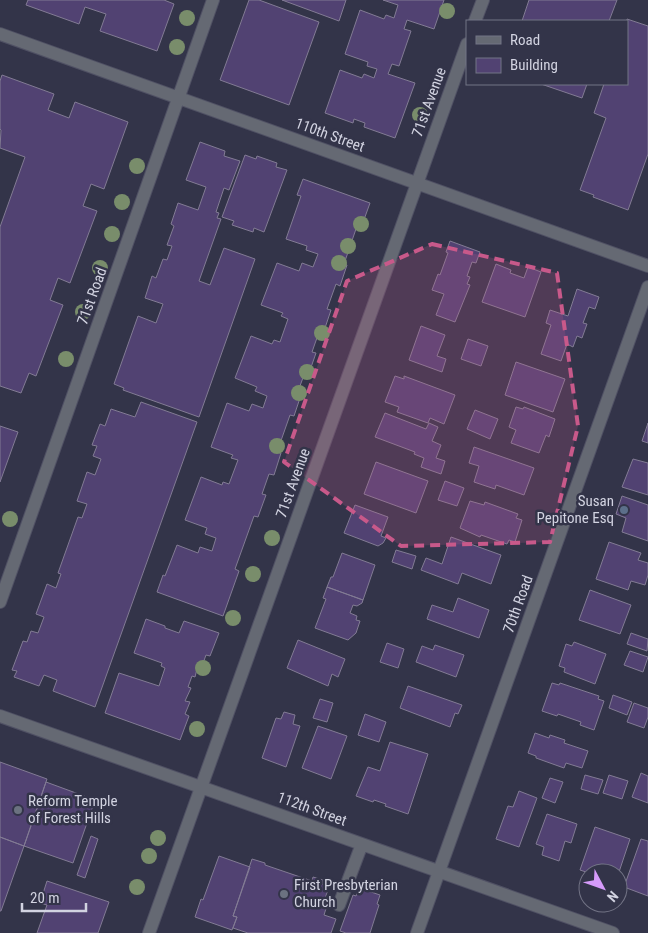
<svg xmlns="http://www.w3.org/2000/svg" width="648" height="933" font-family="'Roboto Condensed',sans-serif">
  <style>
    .building { fill: #514272; stroke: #827b94 }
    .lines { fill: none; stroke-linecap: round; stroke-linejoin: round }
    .minor-casing { stroke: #505164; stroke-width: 14 }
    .minor { stroke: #656973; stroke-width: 12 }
    .tree { fill: #798d6b }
    .marked { fill: #c8598a; fill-opacity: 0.2; stroke: #c8598a; stroke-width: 4; stroke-dasharray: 10 6; stroke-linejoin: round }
    .service-dot { fill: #5c6f8a; stroke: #333449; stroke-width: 2 }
    .worship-dot { fill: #6b7280; stroke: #333449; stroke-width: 2 }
    .labels { text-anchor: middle; stroke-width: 5; stroke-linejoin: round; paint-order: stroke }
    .street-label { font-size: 15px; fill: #d2d3e1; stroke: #333449 }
    .poi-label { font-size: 15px; fill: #d2d3e1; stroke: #333449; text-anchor: start }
  </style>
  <rect width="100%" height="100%" fill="#333449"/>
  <path class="building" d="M28,0H164L174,4L157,51L100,31L106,14L85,7L79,24L26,5Z
    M249,0H259L319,22L289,105L220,80Z
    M282,0H346L339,21Z
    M383,0H444L434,29L407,20L404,29L411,31L399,66L392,64L388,74L415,83L395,138L364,127L365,123L354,119L353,123L325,113L340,70L362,78L364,74L374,78L377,69L367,66L368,62L345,54L360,10L384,19L386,15L394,18L398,5Z
    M529,0H617L609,21H522Z
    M627,19L648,26V154L628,210L593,197L594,195L580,190L606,118L594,113L604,84H627Z
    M2,75L54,94L48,110L69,118L75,102L128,122L104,189L91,184L83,206L97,211L70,283L58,278L50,300L63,305L36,376L29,373L21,393L0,386V227L25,157L0,148L1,130L0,129V81Z
    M541,84H587L582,98Z
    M200,142L225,151L224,156L240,161L229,190L224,188L216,212L219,213L217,218L221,219L199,281L210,285L224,248L255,259L199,417L123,390L124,388L114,384L138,316L156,323L163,304L145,298L152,276L156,278L163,259L167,260L172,246L167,245L174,226L171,224L178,203L198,210L206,187L186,180Z
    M245,155L256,159L257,156L277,163L276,167L287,170L264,232L254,228L253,232L232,225L234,221L222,217Z
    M303,179L370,203L361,228L357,226L344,264L347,265L340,286L336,284L327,309L331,310L323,334L319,332L312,352L316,353L308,376L304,375L297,394L301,395L294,416L290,415L277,452L281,453L274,475L269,474L262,494L266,495L258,517L254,516L235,569L239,571L223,616L157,592L163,575L165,576L177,545L198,553L200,547L212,551L216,538L205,534L207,528L185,520L201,477L222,485L223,482L229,484L238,460L231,458L233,455L211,447L227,403L249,411L252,404L263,408L267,396L255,391L257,387L235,378L251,336L272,344L274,340L280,342L288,319L281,316L283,313L261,305L277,263L299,271L302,263L313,267L318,254L306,250L307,246L286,239L301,196L297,195Z
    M450,241L480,252L476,263L472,262L467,276L470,277L467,284L470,285L455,322L436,315L444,294L432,290L438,274L440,275L448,253L446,252Z
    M496,264L511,270L510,273L524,278L528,267L541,272L525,317L482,302Z
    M577,289L599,297L595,309L589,307L583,323L587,324L582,338L577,336L573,347L567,344L561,361L541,354L551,325L546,323L550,310L568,316Z
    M421,326L445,335L437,356L446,359L442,372L409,360Z
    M468,339L488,346L481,366L461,359Z
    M516,362L565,379L553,412L505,395Z
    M395,376L404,379V376L455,395L444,424L430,418L428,423L397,412L399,407L385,402Z
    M141,402L197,422L95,707L53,691L57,680L44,675L39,686L14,677L17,671L12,670L23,641L27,642L31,631L38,633L44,617L36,614L47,584L56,588L61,574L58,573L78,517L82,518L87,504L77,501L87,472L95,475L101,459L93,456L97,446L92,445L100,424L105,426L111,409L135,417Z
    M516,407L523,409L524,407L555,419L549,437L546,435L539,453L511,443L516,430L509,427Z
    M475,410L498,419L490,439L467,429Z
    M385,413L426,429L429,423L438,427L432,441L441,445L436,458L445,461L441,474L421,467L424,458L414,454L415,452L375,437Z
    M648,423V443L642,441Z
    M0,426L18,432L0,482Z
    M474,447L534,468L524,495L496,485L495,489L474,482L479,466L469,463Z
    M633,459L648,463V495L622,487Z
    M376,462L428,481L416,513L364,494Z
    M445,481L464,488L457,506L438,500Z
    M622,496L648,505V541L622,532L626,518L616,514Z
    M470,501L484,505L485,502L518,514L516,518L522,520L515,542L509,540L507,544L481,535L480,537L460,528Z
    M355,505L388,517L381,536L386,538L383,543L378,546L344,533Z
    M451,537L501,555L491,584L462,573L458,584L421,570L426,558L442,564Z
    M609,542L641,553L638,560L648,563V575L645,585L631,581L628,590L596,579Z
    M396,550L416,556L412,569L392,562Z
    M342,553L375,565L363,600L327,587L331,577H333Z
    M327,587L363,600L362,603L357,606L353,605L350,613L357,616L356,620L360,621L356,633L348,640L315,628L326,599L323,598Z
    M590,590L631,605L620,634L579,620Z
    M458,598L489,610L479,638L427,619L432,605L453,612Z
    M146,619L165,626V628L179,633L184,621L219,633L210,656L206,655L202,666L198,665L195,677L192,676L188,687L191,688L185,701L190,702L185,714L189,716L180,740L105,713L119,673L159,686L165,668L161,666L162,663L134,653Z
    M631,633L648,639L647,651L627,644Z
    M298,640L345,659L338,677L332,674L328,686L287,668Z
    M574,642L606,654L595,684L564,672L565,668L559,666L566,644L572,646Z
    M387,643L404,649L398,668L380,662Z
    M435,645L464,655L456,677L416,662L422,646L433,650Z
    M630,651L648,657L643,672L624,665Z
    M552,683L559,685L560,683L599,696L598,699L604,701L594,730L580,725L581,722L558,714L557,716L542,711Z
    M408,686L462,705L458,714L455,713L450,727L400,708Z
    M613,695L632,702L627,715L609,708Z
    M320,699L333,703L327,722L313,718Z
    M634,703L648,708V717L644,728L627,722Z
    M284,712L295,715L293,724L300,726L286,767L262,758L276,718L281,719Z
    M365,714L386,722L379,742L358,735Z
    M318,726L347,736L331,779L302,768Z
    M535,733L549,738L550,735L565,740L564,743L588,751L582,768L566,763L564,768L536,758V756L528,753Z
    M390,742L428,754L408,814L385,806L386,804L374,800L373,802L356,796L368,767L380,771Z
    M0,762L47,779L24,846L0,837Z
    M641,773L648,776V803L632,797Z
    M585,775L603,780L598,794L581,789Z
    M609,775L628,781L622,799L603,793Z
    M550,778L563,782L555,803L542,798Z
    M46,782L95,800L73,863L24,846Z
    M519,791L537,798L519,847L496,839L508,806L513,807Z
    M547,814L577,824L571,843L565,841L559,861L542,855L544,847L536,844Z
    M595,827L630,839L618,875V873H589L580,870Z
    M91,836L98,839L85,878L77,875Z
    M0,837L24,846L1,911H0Z
    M641,839L648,841V896L624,887Z
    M219,856L250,867L233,916L237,917L232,930L195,917L201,899L203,900Z
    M252,859L265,863V865L312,881L313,877L323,880L322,884L329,887L324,901L328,902L324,915L336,919L331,933H248L233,928L237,917L233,916Z
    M47,881L109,902L98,933H37L47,905L40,903Z
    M359,888L380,895L377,904L379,905L370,933H346L340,931L353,895L356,896Z"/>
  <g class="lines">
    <defs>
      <path id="minor" d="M475,21L483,0
        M0,34L648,266
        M0,602L213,0
        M0,716L613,933
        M339,905L362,844
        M149,933L467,44
        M417,933L648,287"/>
    </defs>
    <use href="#minor" class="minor-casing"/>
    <use href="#minor" class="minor"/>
  </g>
  <g class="tree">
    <circle cx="447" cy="11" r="8"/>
    <circle cx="187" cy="18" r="8"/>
    <circle cx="177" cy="47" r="8"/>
    <circle cx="420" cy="115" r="8"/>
    <circle cx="137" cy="166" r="8"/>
    <circle cx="122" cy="202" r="8"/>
    <circle cx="361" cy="224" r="8"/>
    <circle cx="112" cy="234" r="8"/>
    <circle cx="348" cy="246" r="8"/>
    <circle cx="339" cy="263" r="8"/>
    <circle cx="100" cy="268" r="8"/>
    <circle cx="83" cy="312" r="8"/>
    <circle cx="322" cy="333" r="8"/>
    <circle cx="66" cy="359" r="8"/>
    <circle cx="307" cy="372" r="8"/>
    <circle cx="299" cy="393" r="8"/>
    <circle cx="277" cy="446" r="8"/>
    <circle cx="10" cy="519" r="8"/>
    <circle cx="272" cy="538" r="8"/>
    <circle cx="253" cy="574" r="8"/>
    <circle cx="233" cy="618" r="8"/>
    <circle cx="203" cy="668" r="8"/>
    <circle cx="197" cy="729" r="8"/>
    <circle cx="158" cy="838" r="8"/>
    <circle cx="149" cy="856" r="8"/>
    <circle cx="137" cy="887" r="8"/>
  </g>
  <path class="marked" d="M432,244L557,273L578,426L550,542L401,546L284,462L347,281Z"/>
  <circle class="service-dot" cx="624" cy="510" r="5"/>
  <g class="worship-dot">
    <circle cx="18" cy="810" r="5"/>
    <circle cx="284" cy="894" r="5"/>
  </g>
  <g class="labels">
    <g class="street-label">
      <text transform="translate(429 102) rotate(-70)" y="5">71st Avenue</text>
      <text transform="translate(330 135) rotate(20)" y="5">110th Street</text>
      <text transform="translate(92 296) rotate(-70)" y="5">71st Road</text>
      <text transform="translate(293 483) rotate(-70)" y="5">71st Avenue</text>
      <text transform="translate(518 604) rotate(-70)" y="5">70th Road</text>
      <text transform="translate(312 809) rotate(20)" y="5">112th Street</text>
    </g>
    <g class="poi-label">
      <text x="614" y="506" text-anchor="end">Susan<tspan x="614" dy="17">Pepitone Esq</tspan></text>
      <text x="28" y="806">Reform Temple<tspan x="28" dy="17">of Forest Hills</tspan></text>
      <text x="294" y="890">First Presbyterian<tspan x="294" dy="17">Church</tspan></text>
    </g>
  </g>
  <rect x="466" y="20" width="162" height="65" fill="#333449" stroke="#737486"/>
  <rect x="476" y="36" width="25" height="8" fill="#656973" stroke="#737486"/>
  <text x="510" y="45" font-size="15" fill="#d2d3e1">Road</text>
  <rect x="476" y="58" width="25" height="15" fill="#514272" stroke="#737486"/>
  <text x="510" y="70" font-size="15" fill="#d2d3e1">Building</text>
  <g transform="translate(603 888) rotate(131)"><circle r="24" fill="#333449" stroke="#737486"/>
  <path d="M0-4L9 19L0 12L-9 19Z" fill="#d69bfa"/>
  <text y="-8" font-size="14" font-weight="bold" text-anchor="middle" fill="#d2d3e1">N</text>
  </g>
  <path d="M22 903v8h64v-8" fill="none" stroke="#d2d3e1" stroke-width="2.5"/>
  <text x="30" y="903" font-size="15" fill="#d2d3e1" stroke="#333449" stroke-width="4" paint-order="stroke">20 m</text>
</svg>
